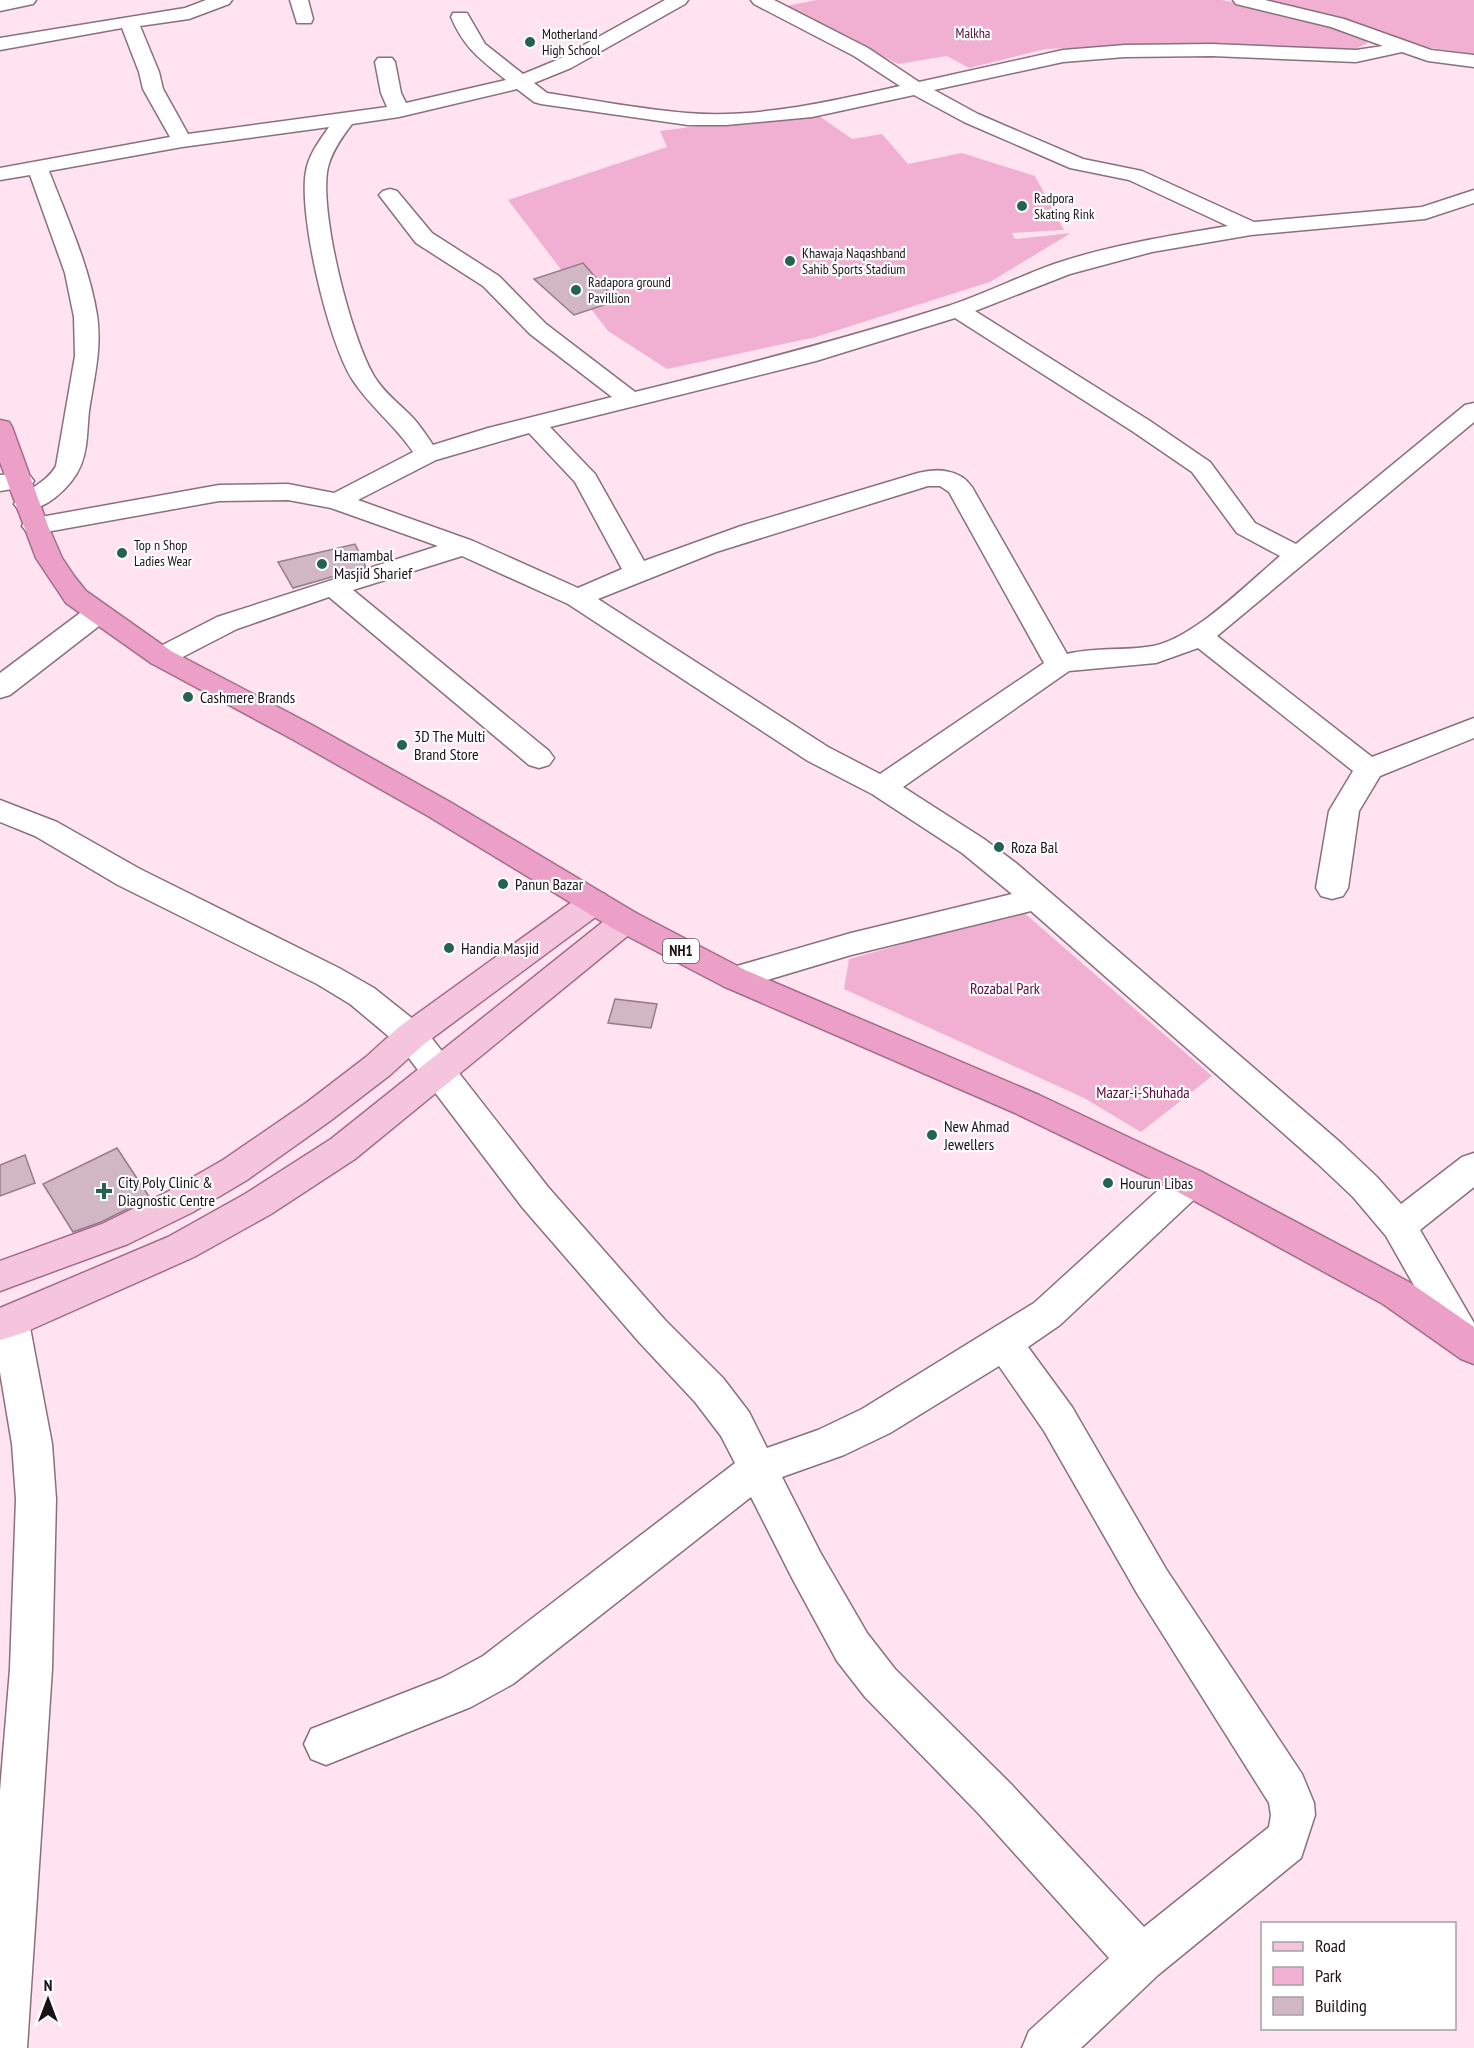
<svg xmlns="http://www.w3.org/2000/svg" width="1474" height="2048" font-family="'PT Sans Narrow',sans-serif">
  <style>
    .green { fill: #f1b0d1 }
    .building { fill: #d1b6c3; stroke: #957c88; stroke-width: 1.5 }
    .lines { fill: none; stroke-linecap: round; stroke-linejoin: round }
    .street-casing { stroke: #89707c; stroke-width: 3 }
    .primary-casing { stroke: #a26d89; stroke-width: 3 }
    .highway-casing { stroke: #a26d89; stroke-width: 3 }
    .street { fill: #fff; fill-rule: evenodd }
    .primary { fill: #f4c5dd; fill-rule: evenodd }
    .highway { fill: #ec9fc7; fill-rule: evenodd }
    .poi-dot { fill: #236350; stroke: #fff; stroke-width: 2 }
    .labels { text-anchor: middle; stroke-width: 4.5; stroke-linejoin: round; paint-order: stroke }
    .far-park-label { font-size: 14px; fill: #5a0a3e; stroke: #fff }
    .far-poi-label { font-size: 14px; fill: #1a1116; stroke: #fff; text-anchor: start }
    .shield { fill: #fff; stroke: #5f585c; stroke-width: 1.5 }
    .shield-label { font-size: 15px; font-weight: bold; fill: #1a1116 }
    .poi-label { font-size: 16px; fill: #1a1116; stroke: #fff; text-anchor: start }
    .park-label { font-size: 16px; fill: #5a0a3e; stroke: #fff }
  </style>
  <rect width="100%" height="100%" fill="#ffe3f0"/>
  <path class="green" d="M817,0H1222L1257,7L1362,37L1368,43L1355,49H1332L1268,45L1191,44L1045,49L969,68L947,56L898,64L786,6Z
    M1256,0H1474V54L1425,47L1315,12Z
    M812,111L852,139L882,134L908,164L962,153L1035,176L1064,230L1012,233L1015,239L1071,233L990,282L816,337L667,369L608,331L508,200L667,147L660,131Z
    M1022,911L1212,1076L1141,1132L1084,1098L844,989L849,959Z"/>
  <path class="building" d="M583,263L616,301L574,315L534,279Z
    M355,544L366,567L293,588L278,562Z
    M615,999L657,1004L651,1028L608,1023Z
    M117,1148L150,1198L101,1222L73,1232L43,1184Z
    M25,1155L35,1183L0,1196V1165Z"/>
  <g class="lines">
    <defs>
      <path id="street" d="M0,0H36L33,4L0,11Z
        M206,0H232L229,4L189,19L140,26L159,72L163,89L188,134L387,107L381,93L375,62L378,58H392L395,62L401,93L406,103L506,80C480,59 464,48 451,17L453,13H467L485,44L523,74L557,60L665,0H688L685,4L571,68L534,83L547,93C593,100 640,109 687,113C757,119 832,101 900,86L854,56L754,4L751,0H774L868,48L919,82L1063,50L1125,45L1212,44L1356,50L1383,46L1331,27L1236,4L1233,0H1265L1344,19L1431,50L1474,55V67L1428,61L1402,52L1356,62L1212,56L1125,57L1063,62L934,90L978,114L1083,159L1142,171L1254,222L1422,207L1474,190V203L1425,219L1251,235L1152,252L1070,274L975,311L1150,421L1210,462L1255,523L1296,544L1465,405L1474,403V422L1217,636L1372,757L1474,718V738L1380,776L1359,811L1348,888L1343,896L1332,899L1321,896L1316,888L1329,811L1353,771L1198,648L1156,663L1069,671L903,787L984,839L1016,863L1341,1143L1377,1177L1401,1204L1462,1157L1474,1153V1187L1420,1230L1474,1323V1350L1463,1354L1450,1349L1386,1236L1353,1197L1317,1163L1031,911L851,955L734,990L723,986L718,978L723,970L851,933L1012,894L962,853L872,794L808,761L568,604L462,556L353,590L549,751L554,758L549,765L539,768L529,765L329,597L237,629L171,663L161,666L151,663L147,657L151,651L217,617L438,546L331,508L288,500L219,501L35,534L26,531L22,526L26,521L35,518L219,485L288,484L334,493L413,452C395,425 369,406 352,379C328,341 298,214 306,171C309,154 320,140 329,127L182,147L49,171C67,218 89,265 97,315C102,348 94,378 89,411C87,429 88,448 81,465C72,487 42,515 18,509L14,504C25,489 46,484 56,466L75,356L74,317L65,273L30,175L0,180V168L170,137L143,89L139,72L122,28L0,50V38L185,8ZM517,89L534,102L541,104L688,125H726L812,117L914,95L964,122L1070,168L1129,180L1228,226C1169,236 1110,245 1054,264C1018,277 984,294 948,306C845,339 740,366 635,392L546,324L499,276L432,233L397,191L390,189L383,191L379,195L416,243L483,286L530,334L612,397L488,428L433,445C427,436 421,427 414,419C401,405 384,393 374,376C351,338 318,209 328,167C332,151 342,137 352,124L399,117ZM955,318L1132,431L1192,472L1237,533L1280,556C1248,583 1194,638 1153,646C1125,651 1095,647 1067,654L972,487C960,469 937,468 918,473L741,526L644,561L595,474L550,427L816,361ZM529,433L575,482L622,569L578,588L473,541L358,500L436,460ZM928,486H940L949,492L1044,663L880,774L828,747L598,599L716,552Z
        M290,0H308L313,19L311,23H297Z
        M21,473L30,476L34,481L30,486L0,491V475Z
        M98,605L108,607L112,613L108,619L10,695L0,698V673L88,607Z
        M0,800L57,822L140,869L339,968L374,988L423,1027L548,1187L665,1320L723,1378L749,1412L767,1448L818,1430L862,1409L1034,1303L1178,1172L1190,1168L1202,1172L1208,1182L1202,1192L1060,1325L1028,1347L1072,1407L1166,1569L1302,1774L1314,1803L1315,1815L1301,1858L1158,1975L1081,2048H1022L1029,2031L1109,1958L979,1814L865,1697L837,1661L792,1578L751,1497L513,1684L471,1707L326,1765L311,1759L304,1744L311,1729L442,1678L483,1656L735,1463L721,1436L695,1402L639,1342L522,1207L399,1045L350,1004L317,984L118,885L35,836L0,822ZM999,1366L1044,1431L1138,1595L1269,1803L1271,1815L1269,1827L1144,1927L1011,1784L895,1669L867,1633L820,1552L782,1477L844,1455L890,1433Z
        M10,1306L23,1311L29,1322L52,1444L56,1499L52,1669L27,2048H0V1791L10,1669L16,1499L12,1444L0,1372V1310Z"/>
      <path id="primary" d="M594,891L605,894L610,902L605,910L423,1045L390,1075L330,1121L247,1180L193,1212L128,1244L0,1291V1261L102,1224L167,1192L223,1160L306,1103L366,1057L399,1027L583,894Z
        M625,910L636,913L641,921L636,929L355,1159L271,1214L194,1257L23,1333L0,1340V1308L168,1237L245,1194L331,1139L614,913Z"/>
      <path id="highway" d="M0,420L9,422L12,427L48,526L62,558L74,576L86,591L171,651L312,725L450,802L636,913L745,970L1039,1095L1202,1172L1409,1282L1474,1327V1364L1461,1359L1383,1304L1178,1192L1015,1113L723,986L614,929L428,816L292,739L151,663L66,603L36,558L0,462Z"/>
    </defs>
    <use href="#street" class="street-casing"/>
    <use href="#primary" class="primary-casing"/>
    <use href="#highway" class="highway-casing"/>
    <use href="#street" class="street"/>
    <use href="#primary" class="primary"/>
    <use href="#highway" class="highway"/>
  </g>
  <g class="poi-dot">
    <circle cx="530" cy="42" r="6"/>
    <circle cx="1022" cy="206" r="6"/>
    <circle cx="790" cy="261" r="6"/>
    <circle cx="576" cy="290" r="6"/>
    <circle cx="122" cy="553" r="6"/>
    <circle cx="322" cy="564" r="6"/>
    <circle cx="188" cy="697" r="6"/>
    <circle cx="402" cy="745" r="6"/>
    <circle cx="999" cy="847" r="6"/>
    <circle cx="503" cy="884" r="6"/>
    <circle cx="449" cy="948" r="6"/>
    <circle cx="932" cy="1135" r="6"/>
    <circle cx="1108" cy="1183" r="6"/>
    <path d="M101 1182h6v6h6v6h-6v6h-6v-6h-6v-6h6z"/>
  </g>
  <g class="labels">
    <g class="far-park-label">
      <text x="973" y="38">Malkha</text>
    </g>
    <g class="far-poi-label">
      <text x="542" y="39">Motherland<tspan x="542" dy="16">High School</tspan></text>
      <text x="1034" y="203">Radpora<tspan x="1034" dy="16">Skating Rink</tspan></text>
      <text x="802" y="258">Khawaja Naqashband<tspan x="802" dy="16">Sahib Sports Stadium</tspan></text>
      <text x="588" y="287">Radapora ground<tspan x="588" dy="16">Pavillion</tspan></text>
      <text x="134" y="550">Top n Shop<tspan x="134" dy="16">Ladies Wear</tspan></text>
    </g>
    <rect class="shield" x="663" y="939" width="36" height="24" rx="4.5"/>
    <g class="shield-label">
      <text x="681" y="956">NH1</text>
    </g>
    <g class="poi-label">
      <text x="334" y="561">Hamambal<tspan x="334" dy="18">Masjid Sharief</tspan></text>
      <text x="200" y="703">Cashmere Brands</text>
      <text x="414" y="742">3D The Multi<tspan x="414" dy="18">Brand Store</tspan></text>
      <text x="1011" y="853">Roza Bal</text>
      <text x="515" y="890">Panun Bazar</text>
      <text x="461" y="954">Handia Masjid</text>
      <text x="944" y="1132">New Ahmad<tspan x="944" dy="18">Jewellers</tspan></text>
      <text x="118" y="1188">City Poly Clinic &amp;<tspan x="118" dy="18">Diagnostic Centre</tspan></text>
      <text x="1120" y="1189">Hourun Libas</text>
    </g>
    <g class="park-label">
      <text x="1005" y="994">Rozabal Park</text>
      <text x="1143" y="1098">Mazar-i-Shuhada</text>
    </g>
  </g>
  <rect x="1261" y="1922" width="195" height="108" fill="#ffffff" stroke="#a3a0a2" stroke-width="1.5"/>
  <rect x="1273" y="1942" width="30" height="9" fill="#f4c5dd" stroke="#a3a0a2" stroke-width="1.5"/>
  <text x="1315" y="1952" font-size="18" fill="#1a1116">Road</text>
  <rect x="1273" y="1967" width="30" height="18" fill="#f1b0d1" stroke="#a3a0a2" stroke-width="1.5"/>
  <text x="1315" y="1982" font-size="18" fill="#1a1116">Park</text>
  <rect x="1273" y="1997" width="30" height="18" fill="#d1b6c3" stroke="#a3a0a2" stroke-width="1.5"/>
  <text x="1315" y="2012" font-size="18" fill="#1a1116">Building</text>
  <g transform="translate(48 2000)" stroke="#ffffff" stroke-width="4.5" paint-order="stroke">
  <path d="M0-4.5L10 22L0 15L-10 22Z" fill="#1a1116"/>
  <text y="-9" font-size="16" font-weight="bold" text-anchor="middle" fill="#1a1116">N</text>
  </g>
</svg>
